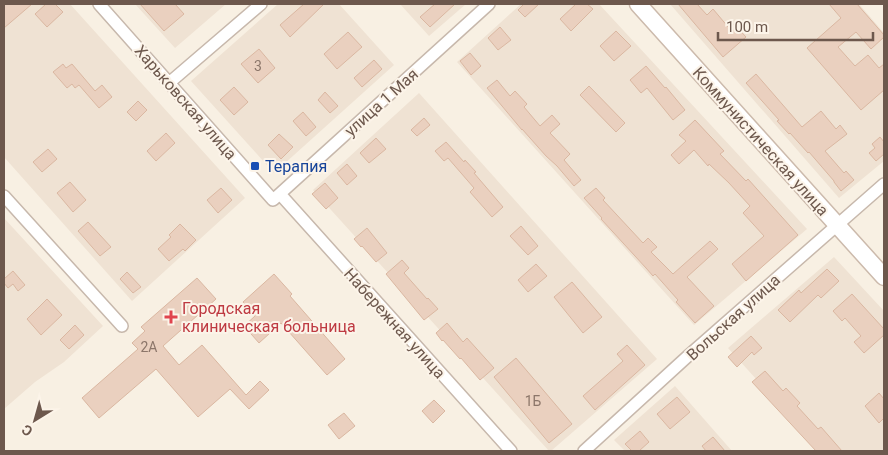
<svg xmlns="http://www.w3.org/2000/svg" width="888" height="455" font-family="Roboto,sans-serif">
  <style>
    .residential { fill: #efe2d3 }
    .building { fill: #ead0bf; stroke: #dab7a1 }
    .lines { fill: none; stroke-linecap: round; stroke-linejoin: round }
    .street-casing { stroke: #c7b8ac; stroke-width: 14 }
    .secondary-casing { stroke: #ccbaac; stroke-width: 19 }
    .street { stroke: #fff; stroke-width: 11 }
    .secondary { stroke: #fff; stroke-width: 16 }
    .transit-dot { fill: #1a4fb4; stroke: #fcf4e9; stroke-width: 2 }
    .health-dot { fill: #e0444e; stroke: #fcf4e9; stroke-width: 2 }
    .labels { text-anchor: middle; stroke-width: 4; stroke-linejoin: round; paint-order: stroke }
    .number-label { font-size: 14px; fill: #8c766a }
    .street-label { font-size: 16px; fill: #6d584d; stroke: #fcf4e9 }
    .transit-label { font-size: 16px; fill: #164399; stroke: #fcf4e9; text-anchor: start }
    .health-label { font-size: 16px; fill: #be3a42; stroke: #fcf4e9; text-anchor: start }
  </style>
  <rect width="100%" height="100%" fill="#f8f0e3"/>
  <path class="residential" d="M4,4H70L245,198L132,301L4,157Z
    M135,4H226L175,48Z
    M278,4H339L394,65L274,173L191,81Z
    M400,4H466L429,36Z
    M521,4H599L807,229L694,325L457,62Z
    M670,4H859L884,33V161L839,198Z
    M419,93L657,359L551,451H549L313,190Z
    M4,218L103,326L64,362L35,382L4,409Z
    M834,257L884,311V451H821L728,348Z
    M675,386L732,451H625L614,440Z"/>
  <path class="building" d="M4,4H32L4,28Z
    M46,4H55L63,12L47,27L35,14Z
    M140,4H175L184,14L164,31Z
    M304,4H324L290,37L280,25Z
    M435,4H455L430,27L420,17Z
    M524,4H539L525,17L518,10Z
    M576,4H587L593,9L571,31L560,19Z
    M678,4H697L707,15L713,9L729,28L734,24L746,37L723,57Z
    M829,4H857L884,35V37L871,49L856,32L838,47L855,66L868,55L879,68L884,64V90L861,110L807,48L841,18Z
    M500,27L511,40L498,50L488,38Z
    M616,31L631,46L614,61L600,46Z
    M348,32L362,47L337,69L324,54Z
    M259,49L275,68L258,83L241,64Z
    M470,53L481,66L471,75L460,61Z
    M374,60L382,69L362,87L354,78Z
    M63,64L66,68L72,64L95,91L102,85L112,97L99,108L79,85L75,88L72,84L67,88L53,72Z
    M646,66L665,88L666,87L685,110L673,120L647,88L641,93L630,80Z
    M756,74L802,127L821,111L836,129L840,125L847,134L825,151L844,173L846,171L854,180L841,191L834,182V181L809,152L808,153L790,133L789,134L777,121L779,120L746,83Z
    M497,80L510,96L515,91L527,104L524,107L540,126L552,115L560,124L550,133L570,154L564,160L581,180L574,186L557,166L546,156L522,129V130L487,88Z
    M589,86L625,123L616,132L580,95Z
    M234,87L248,102L234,115L220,100Z
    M325,92L338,106L330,113L318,100Z
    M138,101L147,110L136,121L127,112Z
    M303,112L316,127L306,136L293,121Z
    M424,118L430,125L417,136L411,130Z
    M695,120L724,151L720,154L746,181L748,179L798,235L746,281L732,264L764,236L743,213L750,206L729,183L709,164L708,166L694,150L679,164L671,155L686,141L679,135Z
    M166,133L175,143L156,161L147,151Z
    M279,134L293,147L281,159L268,145Z
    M880,137L884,142V154L876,161L869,153L875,148L872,144Z
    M376,138L386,149L369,163L360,153Z
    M446,142L464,162L465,160L476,172L474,173L503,207L492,217L470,192L474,188L448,158L444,161L435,151Z
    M48,149L57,159L42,172L33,162Z
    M347,164L357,176L347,185L337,173Z
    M70,182L86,200L73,212L57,193Z
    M325,183L338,198L326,209L312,194Z
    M221,188L232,200L218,213L207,200Z
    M596,188L605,198L603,200L643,243L648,238L657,247L651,252L673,274L710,241L718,249L687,277L714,306L695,323L676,302L678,300L655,274L653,276L646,268L601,219L602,218L584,198Z
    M88,222L111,247L100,256L78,231Z
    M180,224L196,240L185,251L183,249L169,261L158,249L171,237L169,235Z
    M521,226L538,246L528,255L510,236Z
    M367,228L387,253L376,262L362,246L361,247L354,239Z
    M402,260L409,268L404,273L427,299L428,298L438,309L424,320L386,274Z
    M536,264L547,276L528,292L518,280Z
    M827,269L839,281L821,298L818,295L790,322L778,310L799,290L801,293Z
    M13,271L25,285L18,291L13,284L8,288L4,283V279Z
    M127,272L141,287L133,293L120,279Z
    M274,274L292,294L290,296L345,359L327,375L281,323L259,343L244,326L255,316L243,302Z
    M197,278L216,299L163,346L179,365L202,345L246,395L260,381L269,390L249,409L230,389L198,417L156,369L99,418L82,398L138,349L132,343L145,331L141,327Z
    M572,282L602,317L583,333L554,297Z
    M852,294L884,329V335L864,353L854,342L861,336L845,318L842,321L833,311Z
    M47,299L62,315L41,335L27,319Z
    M447,323L463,342L467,338L494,368L480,380L461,358L460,359L443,340L442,341L436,333Z
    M75,325L84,335L69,349L60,340Z
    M751,336L762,348L754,355L752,352L737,367L728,357Z
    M627,345L645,365L595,410L583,396L623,361L617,354Z
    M516,358L572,424L549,443L494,377Z
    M765,371L783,391L786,388L800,403L797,406L818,429L821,427L842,451H816L752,382Z
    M879,393L884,399V418L879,423L865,406Z
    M677,397L690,412L670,429L657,414Z
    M434,400L445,411L433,423L422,411Z
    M344,413L355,426L339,439L328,425Z
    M640,431L649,442L639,451H632L625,444Z
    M713,437L725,451H706L702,446Z"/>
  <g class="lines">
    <defs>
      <path id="street" d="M99,4L273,200L489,4
        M169,83L261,4
        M280,194L511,451
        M4,196L122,326
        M584,451L688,356L884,184"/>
      <path id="secondary" d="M638,4L884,277"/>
    </defs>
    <use href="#street" class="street-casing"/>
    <use href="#secondary" class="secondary-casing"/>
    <use href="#street" class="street"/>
    <use href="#secondary" class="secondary"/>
  </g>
  <rect class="transit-dot" x="250" y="161" width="10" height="10" rx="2.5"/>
  <path class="health-dot" d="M168.5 309.5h5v5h5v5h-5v5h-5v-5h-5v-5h5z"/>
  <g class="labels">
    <g class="number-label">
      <text x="258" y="71">3</text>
      <text x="149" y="352">2А</text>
      <text x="533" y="406">1Б</text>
    </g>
    <g class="street-label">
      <text transform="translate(186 102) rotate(49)" y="6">Харьковская улица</text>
      <text transform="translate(381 102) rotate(-42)" y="6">улица 1 Мая</text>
      <text transform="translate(761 141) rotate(48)" y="6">Коммунистическая улица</text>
      <text transform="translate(733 317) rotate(-42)" y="6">Вольская улица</text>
      <text transform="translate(395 323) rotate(48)" y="6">Набережная улица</text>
    </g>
    <g class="transit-label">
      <text x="265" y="172">Терапия</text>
    </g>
    <g class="health-label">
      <text x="182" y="314">Городская<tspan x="182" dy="18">клиническая больница</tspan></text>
    </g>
  </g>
  <rect width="888" height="455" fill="none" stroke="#6d584d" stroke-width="10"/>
  <g transform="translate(35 420) rotate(217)" stroke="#fcf4e9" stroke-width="4" paint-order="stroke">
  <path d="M0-4L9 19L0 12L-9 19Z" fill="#6d584d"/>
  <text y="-8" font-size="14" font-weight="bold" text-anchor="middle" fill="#6d584d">С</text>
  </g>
  <path d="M718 32v8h155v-8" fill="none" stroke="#6d584d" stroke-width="2.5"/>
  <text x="726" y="32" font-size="15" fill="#6d584d" stroke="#fcf4e9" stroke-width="4" paint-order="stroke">100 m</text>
</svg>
